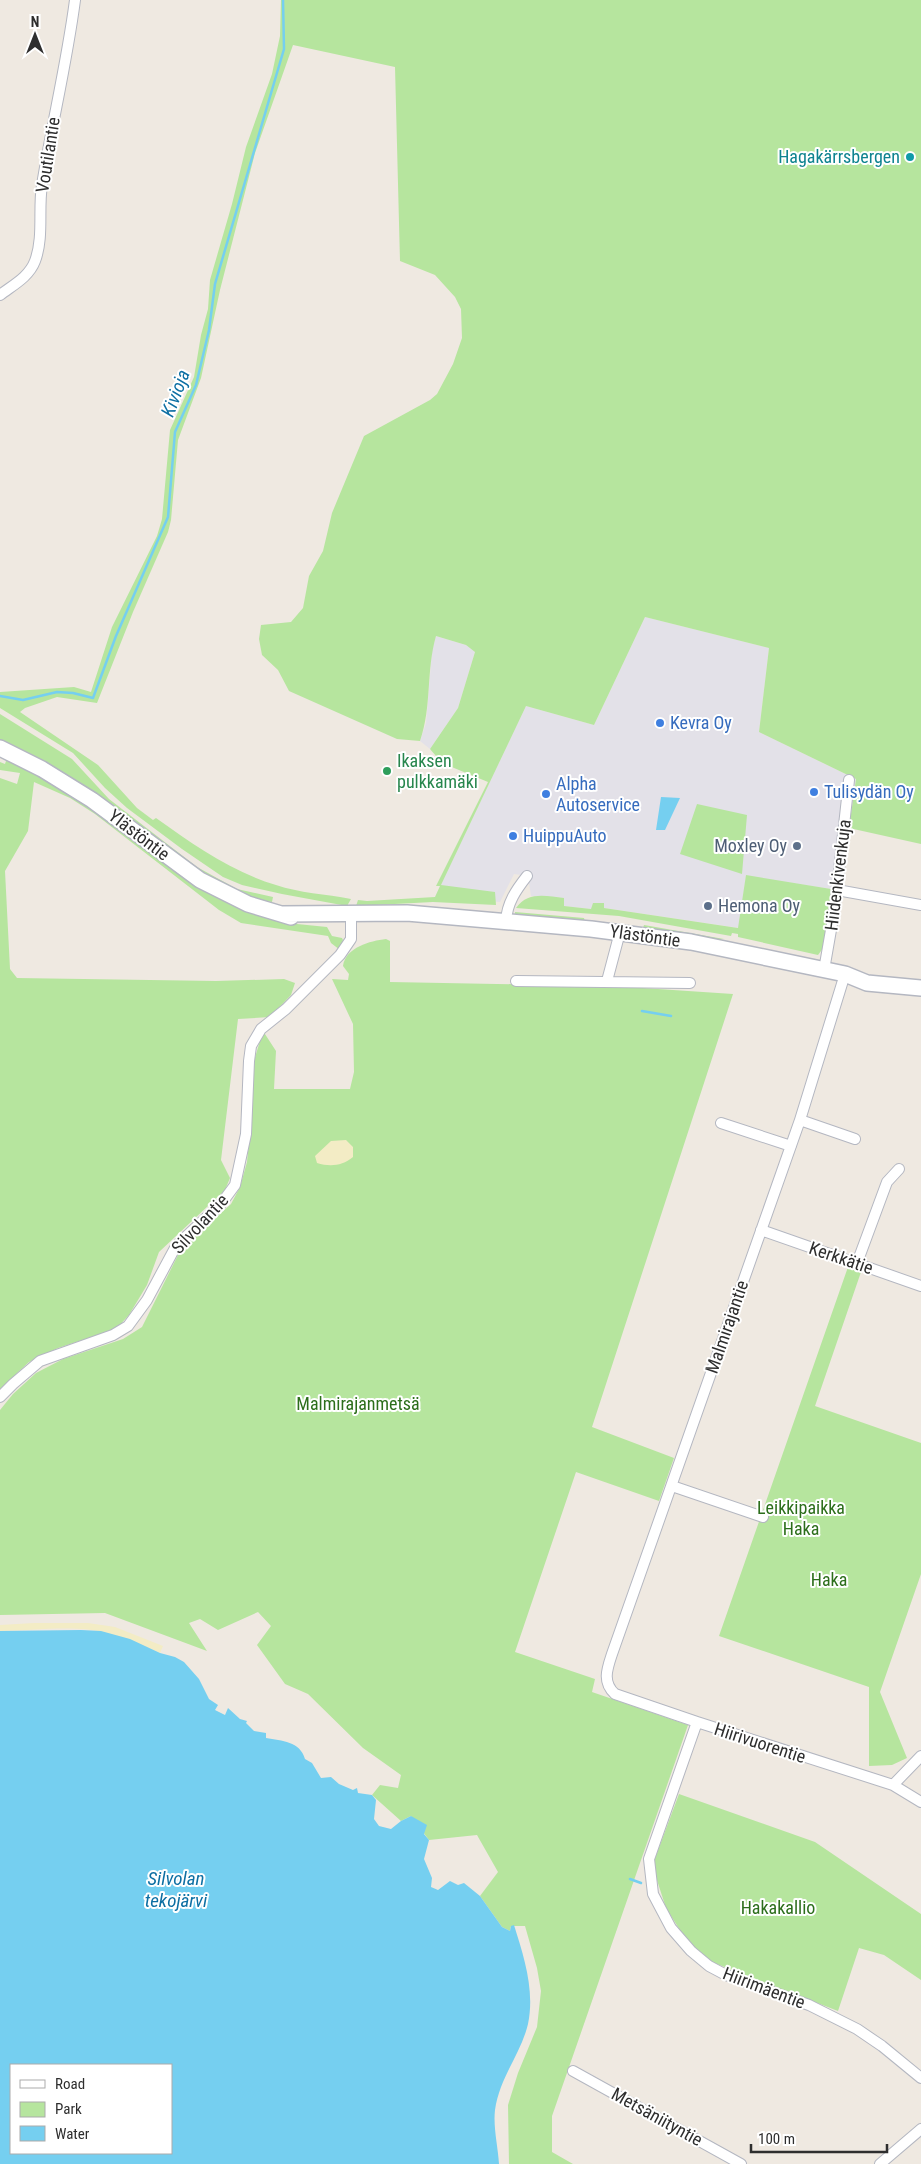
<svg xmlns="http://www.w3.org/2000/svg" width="921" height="2164" font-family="'Roboto Condensed',sans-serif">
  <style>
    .industrial { fill: #e3e1e8 }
    .green { fill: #b6e59e }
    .sand { fill: #f3ecc5 }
    .water { fill: #75cff0; fill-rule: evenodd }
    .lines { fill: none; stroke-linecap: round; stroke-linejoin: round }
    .stream { stroke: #75cff0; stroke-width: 2.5 }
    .minor-casing { stroke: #b4b7c1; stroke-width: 12 }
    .secondary-casing { stroke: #b4b7c1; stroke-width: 18 }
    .minor { stroke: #fff; stroke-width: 10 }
    .secondary { stroke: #fff; stroke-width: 15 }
    .culture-dot { fill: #0f9aa8; stroke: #fff; stroke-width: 2 }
    .shop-dot { fill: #3f7fe0; stroke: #fff; stroke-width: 2 }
    .leisure-dot { fill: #2e9e5b; stroke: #fff; stroke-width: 2 }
    .service-dot { fill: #5c6f8a; stroke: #fff; stroke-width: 2 }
    .labels { text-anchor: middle; stroke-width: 4; stroke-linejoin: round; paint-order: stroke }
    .street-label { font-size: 18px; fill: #2e2e2e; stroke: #fff }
    .culture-label { font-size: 18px; fill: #0d838f; stroke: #fff; text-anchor: end }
    .shop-label { font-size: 18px; fill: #366cbe; stroke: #fff; text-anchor: start }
    .leisure-label { font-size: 18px; fill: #27864d; stroke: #fff; text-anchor: start }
    .service-label { font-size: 18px; fill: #4e5e75; stroke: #fff; text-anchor: end }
    .park-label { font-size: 18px; fill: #2c6e1b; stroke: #fff }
    .water-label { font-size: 19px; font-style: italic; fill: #0d6fa3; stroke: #fff }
  </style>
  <rect width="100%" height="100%" fill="#efe9e1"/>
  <path class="industrial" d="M645,617L769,648L759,732L856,779L849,828L839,826L831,889L746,876L739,928L604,908V904L591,909L563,906L564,898L531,896L528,876L514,874L500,902L435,897L526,706L594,725Z
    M436,636L466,645L475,652L458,708L430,749L420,741L426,723L432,651Z"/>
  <path class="green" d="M281,0H921V844L849,828L856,779L759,732L769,648L645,617L594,725L526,706L441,885L495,892L496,905L433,902L356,906L358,900L367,901L435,897L440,886H436L488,782L442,763L430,749L458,708L475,652L466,645L436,636C426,670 432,707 420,741L397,739L289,691L278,670L262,655L259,639L261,625L291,622L303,608L309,576L323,551L332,513L364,436L430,400L437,394L453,364L462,338L461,309L455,297L435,275L400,261L395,67L293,45L255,153L220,290L201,378L178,440L171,520L168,532L133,612L97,703L57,697L25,708L20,712L98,765L137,808L153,820L156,818C194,845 230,871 276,885C299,893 326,894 351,899L347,906L282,894L242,885L223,877L182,849L127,808L105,788L73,753L0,708V692L74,687L91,692L112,627L157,536L162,519L170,430L194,377L201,335L208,309L210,280L232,204L246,147L272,74L280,36Z
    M0,714L72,759L109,799L197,867L237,889L273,897L272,902L250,899L216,884L0,742Z
    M6,761L25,765L267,917L297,924L327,927L332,936L342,938L343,940L340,950L331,943L328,936L241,923L219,910L95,814L70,798L34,782L28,831L5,871L10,969L17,978L216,981L284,979L295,983L291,995L270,1017L238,1019L221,1160L230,1178L225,1190L159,1252L147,1285L129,1315L116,1329L58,1348L29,1362L0,1389V778L17,784L20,773L0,770V762L5,764Z
    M697,804L747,815L742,874L680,854Z
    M746,875L831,889L824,947L818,955L738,937V934L732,933L731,936L619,916L516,908C528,891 546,896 564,898V906L591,909L593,903H604V908L738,928Z
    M515,912L584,918L585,922L515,915Z
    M644,925L724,939H704L643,928Z
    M386,939L390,941V982L613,986L733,994L592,1427L674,1458L659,1501L576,1472L515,1652L595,1679L592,1692L688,1725L552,2116V2152L573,2164H509L508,2105L518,2073L537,2027L541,1991L537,1968L525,1926H511L510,1931L502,1927L480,1896L498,1872L477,1835L429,1840L411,1816L401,1821L372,1795L380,1785L398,1788L401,1775L363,1748L308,1694L285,1684L257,1645L271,1626L258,1612L218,1630L200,1619L189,1623L207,1651L105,1613L0,1615V1410L13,1394L36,1373L63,1359L123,1339L142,1327L182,1247L231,1204L240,1187L247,1162L252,1111L253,1064L263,1031L276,1051L274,1089H350L354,1072L353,1024L332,979L348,980L349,974L343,966C346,947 370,941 386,939Z
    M848,1267L861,1272L815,1406L921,1443V1574L880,1692L907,1758L892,1765L869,1766V1687L719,1636Z
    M679,1794L815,1842L921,1914V1980L884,1955L859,1948L838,2011L709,1961L685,1938L666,1908L655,1874L654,1861Z"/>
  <path class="sand" d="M346,1140L353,1147V1157C342,1166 330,1167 317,1163L315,1156L331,1141Z
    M34,1623H88L115,1627L163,1646L160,1653C141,1644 122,1638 101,1632C78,1625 26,1631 0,1631V1625Z"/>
  <path class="water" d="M661,797L680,798L665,830H656Z
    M81,1630L101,1631L130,1639L160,1653L175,1657L184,1662L199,1679L209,1699L218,1705L215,1710L225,1715L228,1708L240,1719L247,1721L246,1723L254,1731L266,1733V1738C282,1741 300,1741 305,1759L312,1763L321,1778L331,1777L339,1784L353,1790L357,1788L358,1793L372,1795L376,1800L374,1819L379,1826L391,1829L401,1821L411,1816L427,1825L424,1834L429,1840L424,1859L432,1878L431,1887L438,1890L450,1881L458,1885L464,1883L480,1896L502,1927L510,1931L511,1926L514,1925C524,1957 535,1990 528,2024C521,2054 500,2076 495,2110C493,2127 498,2147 499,2164H0V1631ZM171,2065V2153H11V2065Z"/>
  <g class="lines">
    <path class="stream" d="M0,696L23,700L57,692L73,693L93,698L116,636L168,517L175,432L196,385L209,330L215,284L284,49L283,0
      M642,1011L671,1016
      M630,1879L641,1883"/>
    <defs>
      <path id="minor" d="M0,295C13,285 29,277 35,261C44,237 38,209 42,185C52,123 67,62 75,0
        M837,890L921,905
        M506,921C507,903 516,890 527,876
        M824,970L835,907L849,780
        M845,974L800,1120L612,1654C607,1669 602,1682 615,1694L697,1722L893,1785L921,1802
        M516,981L690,983
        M607,981L620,932
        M800,1120L855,1139
        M721,1123L791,1146
        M761,1230L921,1286
        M857,1263L887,1182L899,1169
        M0,1397L13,1384L40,1361L113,1335L128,1326L147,1300L176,1246L221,1204L235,1185L246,1134L249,1061L251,1046L261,1029L286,1009L340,955L351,939V915
        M672,1486L763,1517
        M697,1722L649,1859L653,1894L671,1928L691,1951L709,1966L726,1975L809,2005L857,2029L882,2046L921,2078
        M893,1785L921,1756
        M573,2071L741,2164
        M880,2164L921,2129"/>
      <path id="secondary" d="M0,748L42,769L92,800L200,880L248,904L291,917
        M282,914L407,913L591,929L691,942L845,974L867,983L921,988"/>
    </defs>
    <use href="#minor" class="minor-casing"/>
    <use href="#secondary" class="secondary-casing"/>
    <use href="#minor" class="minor"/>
    <use href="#secondary" class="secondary"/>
  </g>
  <circle class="culture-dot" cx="910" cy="157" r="5"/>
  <g class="shop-dot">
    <circle cx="660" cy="723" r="5"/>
    <circle cx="814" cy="792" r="5"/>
    <circle cx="546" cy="794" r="5"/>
    <circle cx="513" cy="836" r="5"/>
  </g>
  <circle class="leisure-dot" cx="387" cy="771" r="5"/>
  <g class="service-dot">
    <circle cx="797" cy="846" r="5"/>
    <circle cx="708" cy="906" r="5"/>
  </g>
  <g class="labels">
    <g class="street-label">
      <text transform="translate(48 155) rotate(-81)" y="6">Voutilantie</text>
      <text transform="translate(139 835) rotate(37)" y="6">Ylästöntie</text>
      <text transform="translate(838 875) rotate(-83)" y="6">Hiidenkivenkuja</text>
      <text transform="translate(645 936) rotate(8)" y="6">Ylästöntie</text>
      <text transform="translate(200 1224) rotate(-47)" y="6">Silvolantie</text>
      <text transform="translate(841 1258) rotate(19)" y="6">Kerkkätie</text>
      <text transform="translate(727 1327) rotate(-71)" y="6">Malmirajantie</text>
      <text transform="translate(760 1743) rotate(18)" y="6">Hiirivuorentie</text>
      <text transform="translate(764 1988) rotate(21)" y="6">Hiirimäentie</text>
      <text transform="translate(657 2117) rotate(29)" y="6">Metsäniityntie</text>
    </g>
    <g class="culture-label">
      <text x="900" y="163">Hagakärrsbergen</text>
    </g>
    <g class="shop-label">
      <text x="670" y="729">Kevra Oy</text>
      <text x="556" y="790">Alpha<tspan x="556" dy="21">Autoservice</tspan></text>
      <text x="824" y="798">Tulisydän Oy</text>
      <text x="523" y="842">HuippuAuto</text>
    </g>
    <g class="leisure-label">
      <text x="397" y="767">Ikaksen<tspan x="397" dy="21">pulkkamäki</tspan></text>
    </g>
    <g class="service-label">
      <text x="787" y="852">Moxley Oy</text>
      <text x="718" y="912" text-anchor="start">Hemona Oy</text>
    </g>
    <g class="park-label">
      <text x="358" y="1410">Malmirajanmetsä</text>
      <text x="801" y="1514">Leikkipaikka<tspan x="801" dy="21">Haka</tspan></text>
      <text x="829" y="1586">Haka</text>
      <text x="778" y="1914">Hakakallio</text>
    </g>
    <g class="water-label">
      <text transform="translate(175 393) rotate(-69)" y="7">Kivioja</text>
      <text x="176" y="1885">Silvolan<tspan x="176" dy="22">tekojärvi</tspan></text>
    </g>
  </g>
  <rect x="10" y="2064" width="162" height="90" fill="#ffffff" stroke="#ababab"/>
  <rect x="20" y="2080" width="25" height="8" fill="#ffffff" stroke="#ababab"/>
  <text x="55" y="2089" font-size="15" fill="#2e2e2e">Road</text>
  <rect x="20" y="2102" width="25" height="15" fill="#b6e59e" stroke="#ababab"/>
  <text x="55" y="2114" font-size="15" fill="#2e2e2e">Park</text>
  <rect x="20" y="2126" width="25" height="15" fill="#75cff0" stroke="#ababab"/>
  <text x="55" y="2139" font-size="15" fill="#2e2e2e">Water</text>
  <g transform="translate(35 35)" stroke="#ffffff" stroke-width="4" paint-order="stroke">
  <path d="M0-4L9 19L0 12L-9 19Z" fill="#2e2e2e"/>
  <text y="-8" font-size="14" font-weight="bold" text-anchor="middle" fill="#2e2e2e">N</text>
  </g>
  <path d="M751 2144v8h136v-8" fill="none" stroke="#2e2e2e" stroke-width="2.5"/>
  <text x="758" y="2144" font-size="15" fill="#2e2e2e" stroke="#ffffff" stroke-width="4" paint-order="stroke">100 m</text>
</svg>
